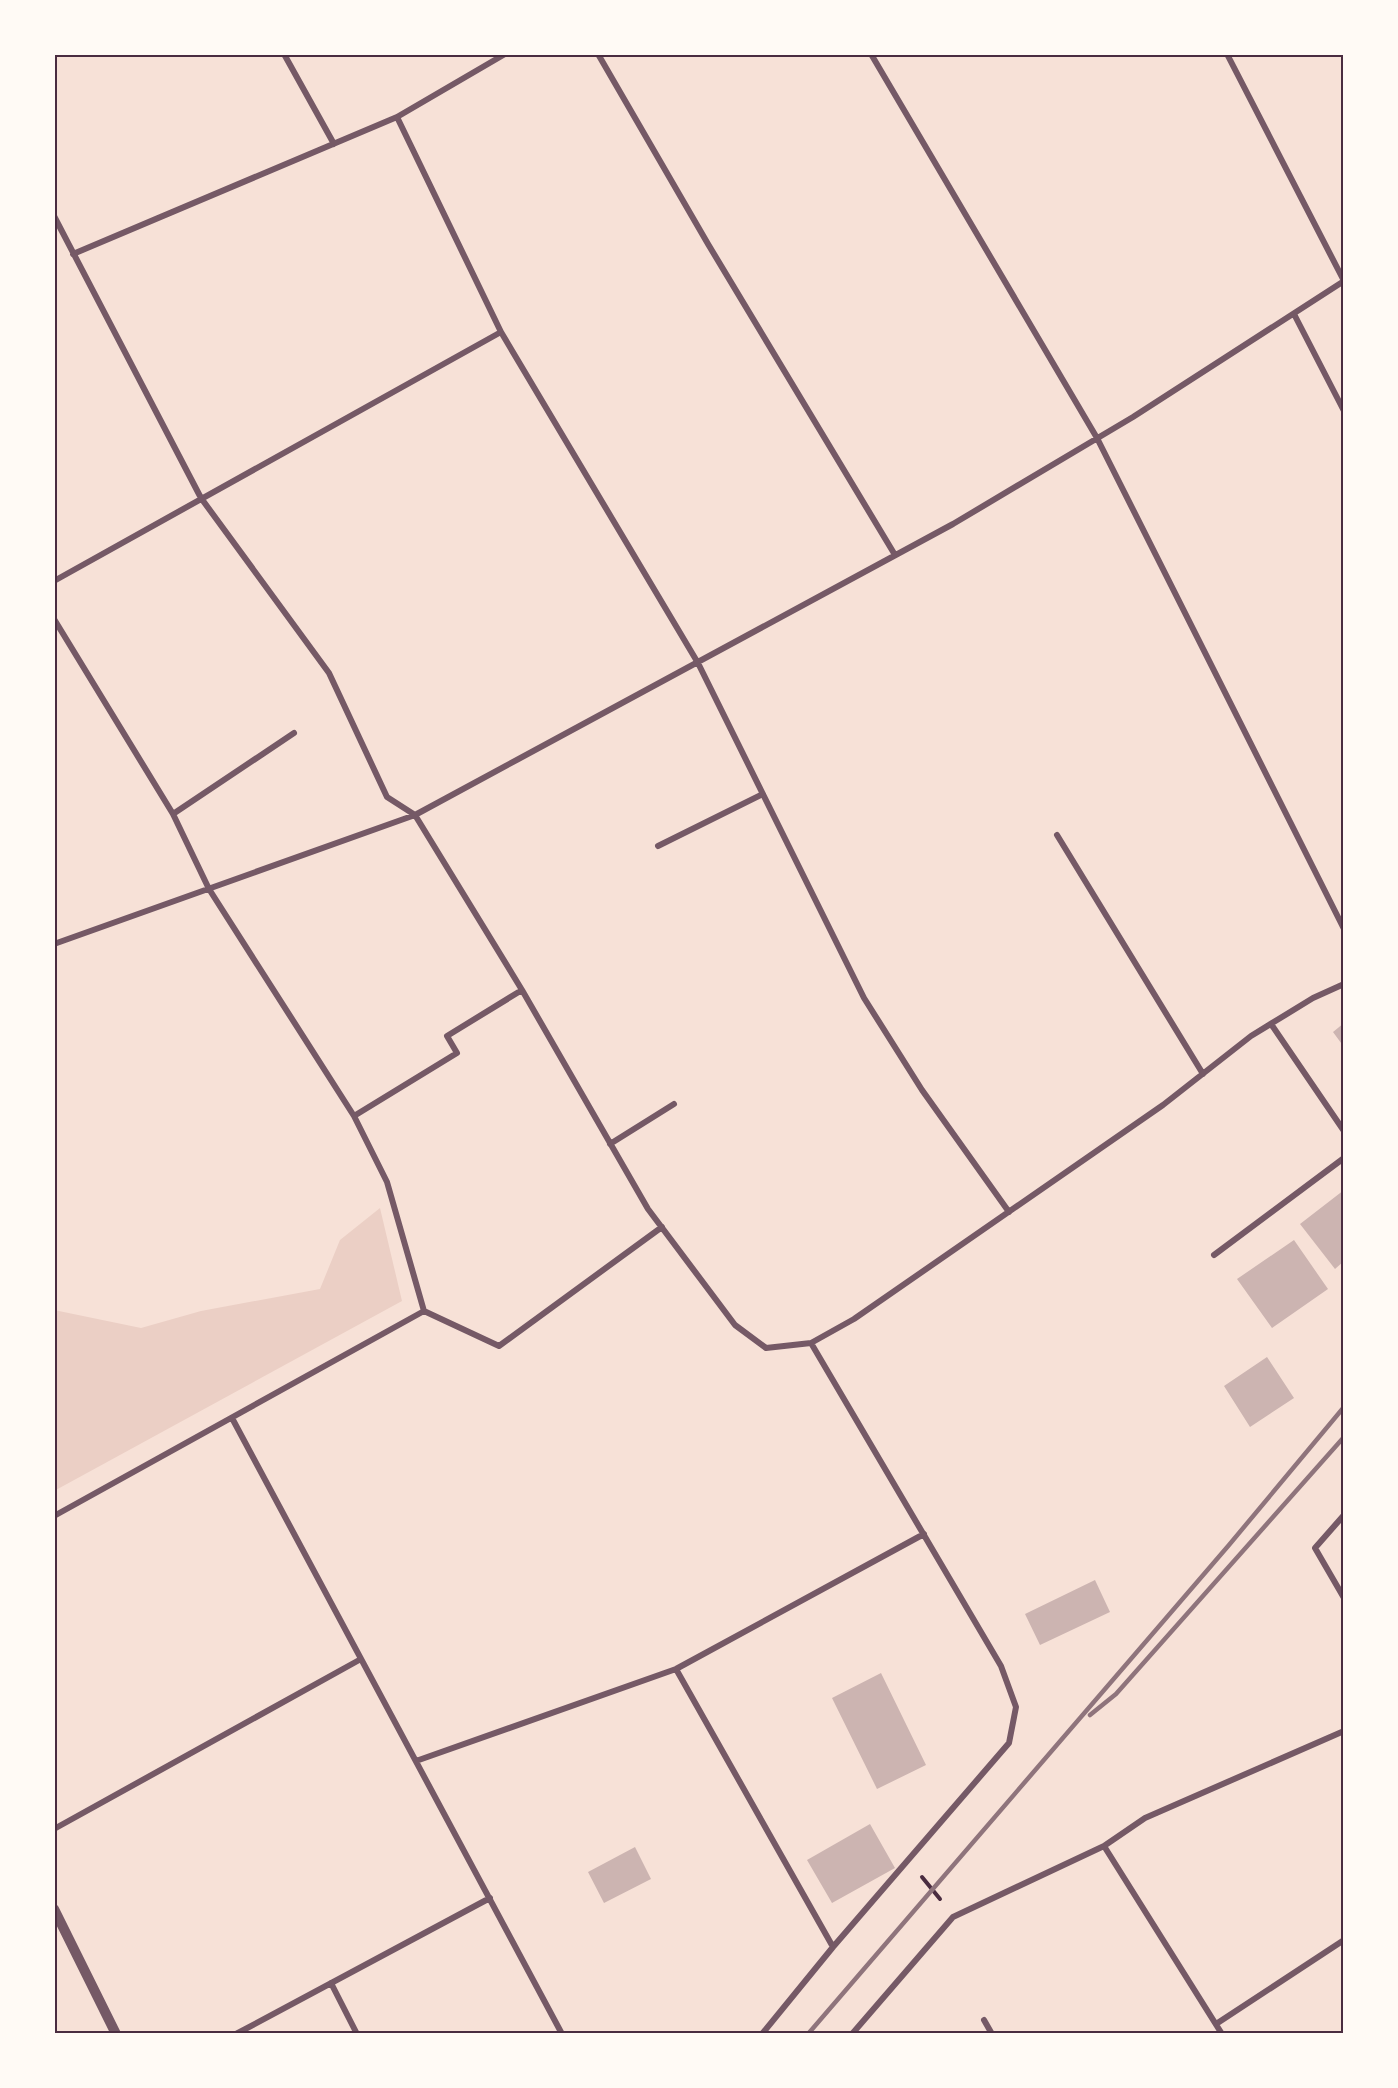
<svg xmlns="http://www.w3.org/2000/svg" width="1398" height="2088" font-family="'Source Sans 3',sans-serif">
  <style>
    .green { fill: #ebcfc5 }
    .building { fill: #ccb4b1 }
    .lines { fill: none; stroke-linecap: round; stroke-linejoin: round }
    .path { stroke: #4a2c40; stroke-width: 4 }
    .minor { stroke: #755966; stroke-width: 6 }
    .tertiary { stroke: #755966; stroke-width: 10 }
    .rail { stroke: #8f747c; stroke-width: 4.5 }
    .neatline { fill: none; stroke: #4a2c40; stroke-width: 2 }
  </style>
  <rect width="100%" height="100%" fill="#f7e1d7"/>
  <path class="green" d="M380,1208L402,1301L54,1491V1310L141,1328L201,1311L320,1289L340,1240Z"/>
  <path class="building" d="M1344,1023V1047L1333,1032Z
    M1344,1190V1261L1335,1269L1300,1224Z
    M1294,1240L1328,1289L1272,1328L1237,1279Z
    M1267,1357L1294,1398L1250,1427L1224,1386Z
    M1095,1580L1110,1612L1040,1645L1025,1614Z
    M881,1673L926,1765L877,1789L832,1698Z
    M870,1824L895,1868L832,1903L807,1860Z
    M635,1847L651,1879L604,1903L588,1872Z"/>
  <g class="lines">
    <path class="path" d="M922,1877L940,1899"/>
    <path class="minor" d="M284,54L334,144
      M598,54L708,244L895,555
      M871,54L1097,438L1344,929
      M397,117L501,332L698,663L864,998L922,1090L1009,1212
      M54,216L201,498L329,673L387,797L415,815L522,990L648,1209L735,1325L766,1348L811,1343L854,1319L1163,1105L1251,1036L1313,998L1344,984
      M73,254L397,117L505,54
      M1294,314L1344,411
      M54,581L501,332
      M54,619L173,814L209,889L354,1116L387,1182L424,1311L54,1516
      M173,814L294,733
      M1057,835L1203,1074
      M658,846L763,794
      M54,944L415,815L953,524L1133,417L1344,281L1227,54
      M1271,1024L1344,1131
      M354,1116L457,1053L447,1036L522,990
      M610,1144L674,1104
      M1214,1255L1344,1158
      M424,1311L499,1346L662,1227
      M232,1418L562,2034
      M1344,1515L1315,1548L1344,1598
      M676,1669L833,1947
      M416,1761L676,1669L924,1534
      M54,1829L361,1659
      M1104,1846L1222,2034
      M331,1983L357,2034
      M984,2020L992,2034
      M1216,2024L1344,1940
      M236,2034L490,1898
      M762,2034L833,1947L1009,1743L1016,1707L1001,1666L811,1343
      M852,2034L953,1917L1104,1846L1145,1818L1344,1731"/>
    <path class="tertiary" d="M54,1909L116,2034"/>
    <path class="rail" d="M1090,1715L1116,1694L1344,1437
      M808,2034L1229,1545L1344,1407"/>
  </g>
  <rect width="1398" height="2088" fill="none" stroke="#fffaf5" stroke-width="111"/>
  <rect x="56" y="56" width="1286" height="1976" class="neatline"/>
</svg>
